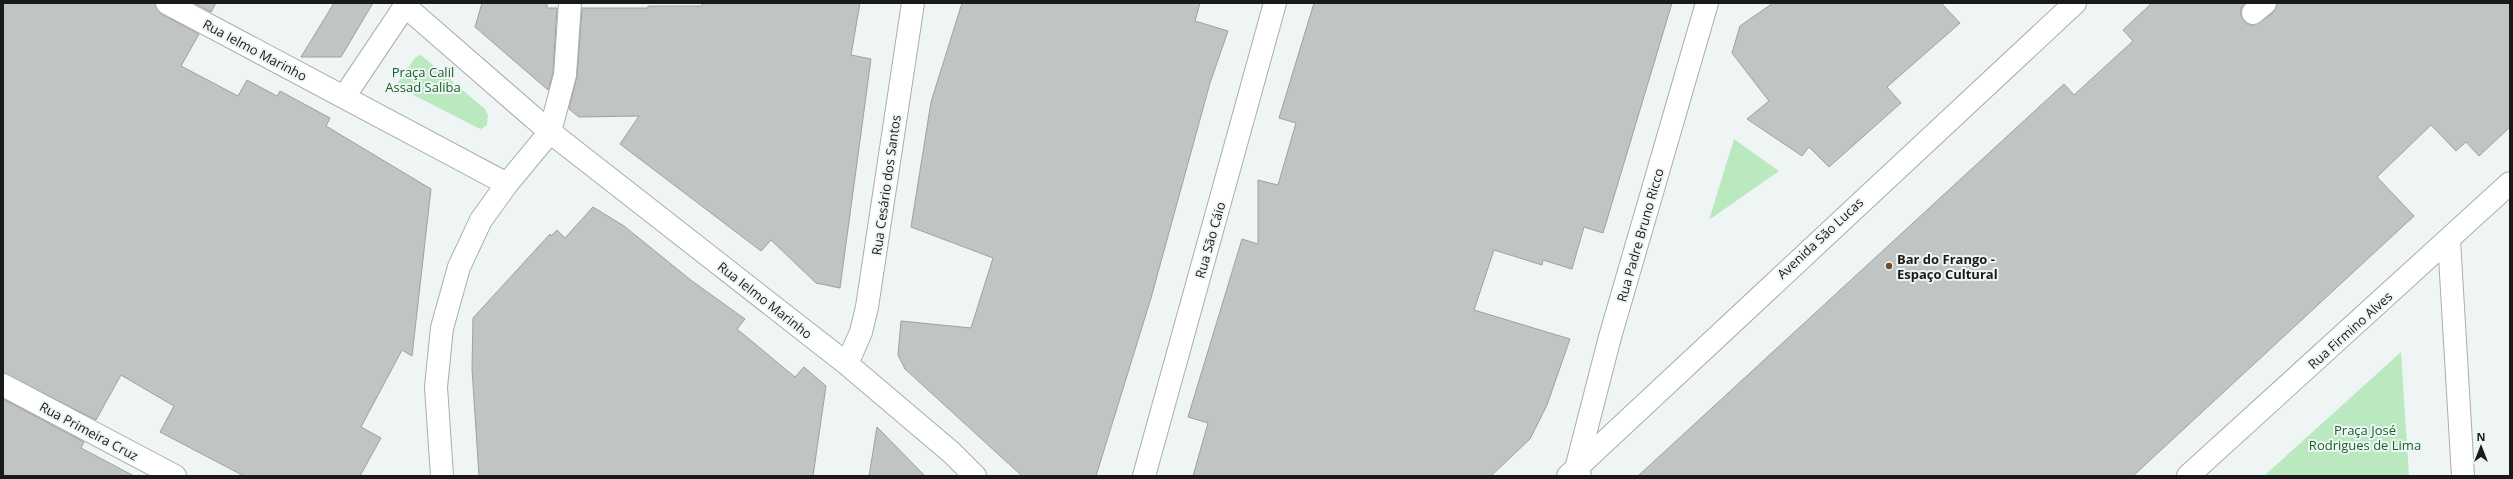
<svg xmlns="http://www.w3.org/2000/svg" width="2513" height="479" font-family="'Open Sans',sans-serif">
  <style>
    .green { fill: #bbe9bf }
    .building { fill: #c0c5c3; stroke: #9da2a0 }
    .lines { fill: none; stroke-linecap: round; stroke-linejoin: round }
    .service-casing { stroke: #a8adae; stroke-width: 24 }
    .minor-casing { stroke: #a8adae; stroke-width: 24 }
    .tertiary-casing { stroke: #a8adae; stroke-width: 24 }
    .service { stroke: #fff; stroke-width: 22 }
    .minor { stroke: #fff; stroke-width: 22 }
    .tertiary { stroke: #fff; stroke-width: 22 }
    .poi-dot { fill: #734d29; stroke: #eff5f5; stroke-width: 1.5 }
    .labels { text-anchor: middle; stroke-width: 4; stroke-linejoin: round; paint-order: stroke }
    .street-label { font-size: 13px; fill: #191b1b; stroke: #eff5f5 }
    .park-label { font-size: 13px; fill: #186329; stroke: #eff5f5 }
    .poi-label { font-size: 13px; font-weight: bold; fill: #191b1b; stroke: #eff5f5; text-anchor: start }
  </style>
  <rect width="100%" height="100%" fill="#eff5f5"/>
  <path class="green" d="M421,55L485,109L488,115L487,125L481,129L478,128L398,87V82L416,57Z
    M1734,139L1779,171L1709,220Z
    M2401,352L2409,476H2264Z"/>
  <path class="building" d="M3,3H155L161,14L199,34L181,66L238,96L247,80L277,96L280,91L330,118L326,126L431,189L412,356L402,350L361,427L381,438L360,476H244L160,432L174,406L121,375L96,420L3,373Z
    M194,3H216L211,12Z
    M334,3H373L341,57H301Z
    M482,3H547V8H557L553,73L548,90L475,27Z
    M702,3H860L851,55L871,59L840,288L816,283L771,240L761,251L620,144L639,116L579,117L569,109L577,76L582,8H648V6H702Z
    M962,3H1200L1195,21L1228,31L1210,83L1151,298L1096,476H1022L905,369L898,355L901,321L971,328L993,258L911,227L931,102Z
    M1314,3H1672L1603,233L1584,227L1572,269L1543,260L1542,265L1494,250L1474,310L1570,339L1547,405L1530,439L1491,476H1193L1208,423L1188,417L1242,239L1258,244V180L1278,185L1296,123L1279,118Z
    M1773,3H1941L1960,23L1887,87L1901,103L1829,167L1809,147L1802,156L1747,119L1769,101L1732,53L1740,26Z
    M2152,3H2245L2241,8V16L2248,25H2255L2273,13L2277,3H2510V127L2479,156L2466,142L2456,151L2431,125L2377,177L2414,216L2133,476H1638L2064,84L2074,95L2133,41L2123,30Z
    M593,207L624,226L692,281L745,319L737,329L795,377L804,367L826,386L813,476H479L472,369L473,318L550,234L551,236L557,230L565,238Z
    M3,399L84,442L81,448L134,476H3Z
    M877,427L925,476H869Z"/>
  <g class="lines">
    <defs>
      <path id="service" d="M2253,13L2265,3"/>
      <path id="minor" d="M167,3L507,184
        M405,6L550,132L847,364L952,453L975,476
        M344,97L405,6
        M2449,240L2463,476
        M847,364L861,332L867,307L913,3
        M3,385L175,476
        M442,476L436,387L442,328L459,267L481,220L507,184L550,132L565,75L570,3
        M1144,476L1275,3
        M1580,476L1576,469L1610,337L1707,3
        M2188,476L2510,183"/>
      <path id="tertiary" d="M1568,476L2075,3"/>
    </defs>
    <use href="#service" class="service-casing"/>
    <use href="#minor" class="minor-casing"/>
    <use href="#tertiary" class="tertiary-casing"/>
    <use href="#service" class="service"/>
    <use href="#minor" class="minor"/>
    <use href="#tertiary" class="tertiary"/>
  </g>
  <circle class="poi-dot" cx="1889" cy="266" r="4"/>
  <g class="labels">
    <g class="street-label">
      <text transform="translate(255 50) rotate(28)" y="5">Rua Ielmo Marinho</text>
      <text transform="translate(886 185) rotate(-82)" y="5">Rua Cesário dos Santos</text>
      <text transform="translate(1640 235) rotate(-74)" y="5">Rua Padre Bruno Ricco</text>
      <text transform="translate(1820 238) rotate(-43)" y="5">Avenida São Lucas</text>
      <text transform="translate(1210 240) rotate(-74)" y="5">Rua São Cáio</text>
      <text transform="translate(765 300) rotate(38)" y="5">Rua Ielmo Marinho</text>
      <text transform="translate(2350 330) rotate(-42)" y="5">Rua Firmino Alves</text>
      <text transform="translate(89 431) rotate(28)" y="5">Rua Primeira Cruz</text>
    </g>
    <g class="park-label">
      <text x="423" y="77">Praça Calil<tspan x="423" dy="15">Assad Saliba</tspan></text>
      <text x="2365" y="435">Praça José<tspan x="2365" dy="15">Rodrigues de Lima</tspan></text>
    </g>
    <g class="poi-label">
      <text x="1897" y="264">Bar do Frango -<tspan x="1897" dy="15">Espaço Cultural</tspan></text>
    </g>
  </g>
  <rect width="2513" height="479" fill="none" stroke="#191b1b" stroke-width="8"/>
  <g transform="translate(2481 447)" stroke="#eff5f5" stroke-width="3" paint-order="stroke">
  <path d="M0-3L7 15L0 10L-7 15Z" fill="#191b1b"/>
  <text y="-6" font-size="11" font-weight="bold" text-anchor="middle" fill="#191b1b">N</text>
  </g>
</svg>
